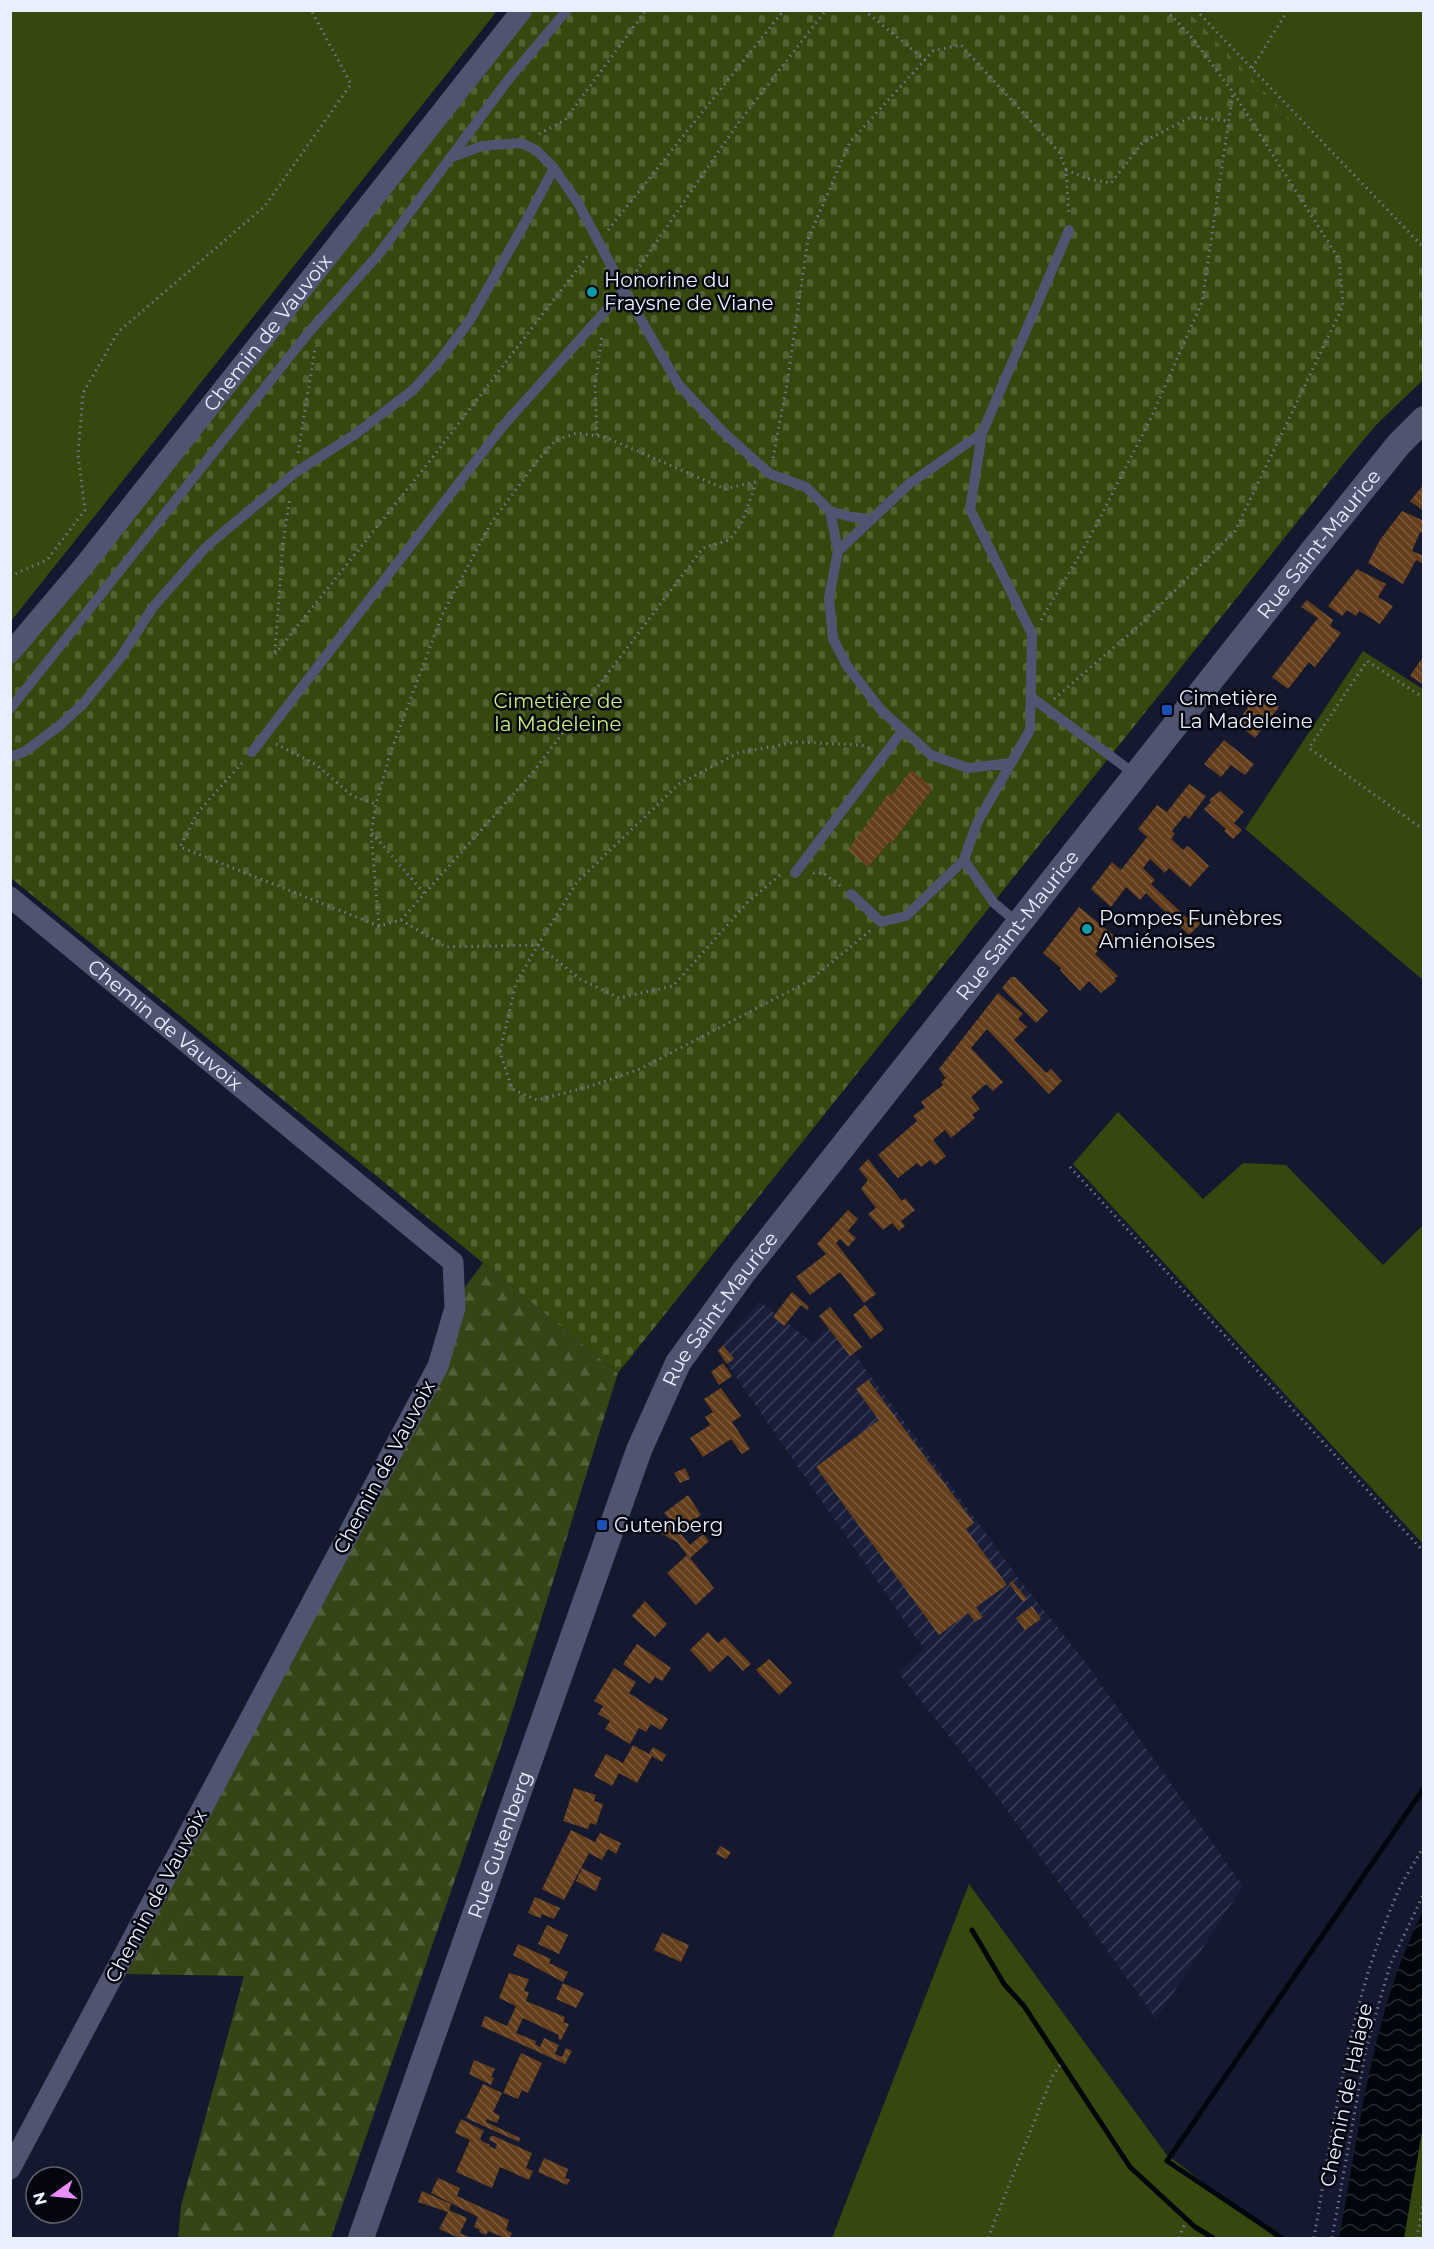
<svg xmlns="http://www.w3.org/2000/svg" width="1434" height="2249" font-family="Montserrat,sans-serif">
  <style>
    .industrial { fill: url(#industrial-furrows) }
    .green { fill: #35480e }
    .forest { fill: url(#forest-firs) }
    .cemetery { fill: url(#cemetery-stones) }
    .water { fill: url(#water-waves) }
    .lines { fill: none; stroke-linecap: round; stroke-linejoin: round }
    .stream { stroke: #00060b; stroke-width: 5 }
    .building { fill: url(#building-back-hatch) }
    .path { stroke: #71768a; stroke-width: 3; stroke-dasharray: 1.5 4.5; stroke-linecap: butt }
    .service { stroke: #4f5570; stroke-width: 10 }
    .minor { stroke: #4f5570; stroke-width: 21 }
    .tertiary { stroke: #4f5570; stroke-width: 26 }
    .culture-dot { fill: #0f9aa8; stroke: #04050e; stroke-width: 2 }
    .transit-dot { fill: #1a4fb4; stroke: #04050e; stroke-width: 2 }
    .labels { text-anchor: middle; stroke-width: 5; stroke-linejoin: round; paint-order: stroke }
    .poi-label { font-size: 20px; fill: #eaefff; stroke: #04050e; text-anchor: start }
    .street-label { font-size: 20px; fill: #eaefff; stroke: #04050e }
    .park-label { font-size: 20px; fill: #c6f17d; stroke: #04050e }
  </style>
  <defs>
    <pattern id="industrial-furrows" width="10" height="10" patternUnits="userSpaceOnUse" patternTransform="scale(1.5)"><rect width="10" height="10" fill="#191e3b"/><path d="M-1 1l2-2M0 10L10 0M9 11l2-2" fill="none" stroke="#3b3f58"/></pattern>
    <pattern id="forest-firs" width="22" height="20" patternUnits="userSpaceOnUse" patternTransform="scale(1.5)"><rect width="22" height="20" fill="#354516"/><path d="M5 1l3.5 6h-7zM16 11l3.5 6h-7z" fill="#526039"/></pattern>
    <pattern id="cemetery-stones" width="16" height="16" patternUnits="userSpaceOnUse" patternTransform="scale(1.5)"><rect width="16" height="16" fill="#35480e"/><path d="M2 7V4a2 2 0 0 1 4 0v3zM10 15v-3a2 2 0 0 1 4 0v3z" fill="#526332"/></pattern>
    <pattern id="water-waves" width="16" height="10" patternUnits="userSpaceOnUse" patternTransform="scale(1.5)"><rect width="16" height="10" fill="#00060b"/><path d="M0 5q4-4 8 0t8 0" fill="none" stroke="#252b30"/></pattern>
    <pattern id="building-back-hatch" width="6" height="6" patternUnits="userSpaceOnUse" patternTransform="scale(1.5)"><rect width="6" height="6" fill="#653f1b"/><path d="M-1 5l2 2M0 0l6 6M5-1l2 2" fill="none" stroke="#7b5b3d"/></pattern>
  </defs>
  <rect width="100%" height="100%" fill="#14192f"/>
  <path class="industrial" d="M759,1301L813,1343L832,1323L1022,1583L1086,1663L1243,1886L1156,2019L1001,1802L898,1672L924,1649L718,1351Z"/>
  <path class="green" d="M11,10L497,11L11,621L10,11Z
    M1187,11H1423V266Z
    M1363,651L1423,689V980L1245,829Z
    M1118,1112L1203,1199L1243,1163L1286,1165L1383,1265L1423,1225V1544L1073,1164Z
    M969,1884L1166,2154L1276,2238H832Z
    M1423,2125V2238H1404Z"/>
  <path class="forest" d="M483,1263L618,1373L505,1735L331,2238H178L181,2206L244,1976L126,1974L438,1379L462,1291Z"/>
  <path class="cemetery" d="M532,11H1187L1423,259V380L1376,425L1345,462L618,1373L11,878L10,663Z"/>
  <path class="water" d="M1423,1911V2125L1404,2238H1339C1360,2127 1372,2013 1423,1911Z"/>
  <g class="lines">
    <path class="stream" d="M972,1930L1004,1984L1024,2006L1130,2167L1195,2227L1213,2238
      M1282,2238L1167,2161L1424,1788"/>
  </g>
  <path class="building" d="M1424,484V508L1422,510L1410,501Z
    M1402,511L1424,521V534L1420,532L1412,551L1424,556V559L1422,563L1416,560L1403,584L1368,563L1380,540Z
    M1357,569L1386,584L1378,597L1393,606L1380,624L1359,611L1356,616L1347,610L1342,616L1328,606Z
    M1307,600L1333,620L1330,626L1341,633L1315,667L1309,662L1288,689L1272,677L1318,618L1301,607Z
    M1424,655V685L1410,676Z
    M1260,692L1279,707L1255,738L1236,723Z
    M1224,740L1254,764L1245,775L1231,765L1221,777L1204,764Z
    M911,770L933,788L891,844L889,842L868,867L848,850L889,793L892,795Z
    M1189,784L1206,796L1189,819L1185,815L1172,831L1175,834L1171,839L1183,850L1187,846L1190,848L1209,866L1190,887L1169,868L1165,873L1150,859L1143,868L1155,880L1151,884L1187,918L1192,914L1201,923L1189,935L1146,893L1140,900L1126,887L1111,907L1091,889L1112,862L1121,870L1147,837L1138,829L1157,805L1167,812Z
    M1220,791L1244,812L1234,823L1242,830L1233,839L1224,831L1226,829L1204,809L1211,802L1209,800Z
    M1079,907L1116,937L1109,944L1106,942L1095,954L1118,976L1114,979L1116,981L1101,993L1089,981L1080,991L1060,970L1061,968L1043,953Z
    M1011,977H1015L1048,1011L1036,1023L1002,988Z
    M998,993L1023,1014L1018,1019L1027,1027L1014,1040L1046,1073L1051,1069L1062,1081L1049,1094L987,1029L971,1048L1003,1082L993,1091L986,1084L971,1097L980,1109L972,1115L975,1118L951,1138L945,1130L933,1140L946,1156L935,1165L930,1160L921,1167L917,1163L898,1178L878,1155L917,1121L913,1116L925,1107L921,1102L943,1085L941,1082L946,1078L939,1069Z
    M868,1159L902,1201L905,1198L915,1210L901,1221L905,1226L899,1231L892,1223L883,1230L868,1214L876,1208L861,1189L868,1180L859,1169Z
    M848,1210L858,1219L848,1231L856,1238L848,1247L840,1239L836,1243L876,1294L864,1303L840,1272L810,1295L796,1277L826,1254L817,1244Z
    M792,1292L809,1307L807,1310L801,1305L784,1326L773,1317Z
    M865,1305L884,1329L871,1339L853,1315Z
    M830,1307L862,1347L850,1356L819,1316Z
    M723,1345L734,1359L727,1364L718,1351Z
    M723,1363L732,1376L719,1385L711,1372Z
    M868,1380L974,1523L966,1529L1007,1585L976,1607L983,1617L975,1622L968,1613L939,1635L816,1467L879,1420L856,1389Z
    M721,1388L741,1416L732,1422L750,1449L742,1454L731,1439L703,1457L690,1438L710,1425L705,1417L713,1412L704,1399Z
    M685,1468L690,1479L680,1483L674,1473Z
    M688,1495L701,1515L688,1524L690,1527L681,1534L690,1545L703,1534L709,1541L690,1558L714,1588L696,1605L667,1573L687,1555L677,1542L658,1532L664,1522L669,1518L664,1513Z
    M1012,1581L1027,1599L1023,1602L1009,1583Z
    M645,1601L667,1624L655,1637L632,1616Z
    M1032,1606L1041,1619L1025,1630L1016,1618Z
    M708,1632L718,1643L725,1637L751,1664L743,1671L728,1655L710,1672L690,1650Z
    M637,1644L671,1668L662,1681L655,1677L650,1684L623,1664Z
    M769,1659L792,1683L779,1695L756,1670Z
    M614,1668L636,1682L629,1693L668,1719L661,1730L651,1724L646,1732L639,1728L630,1744L605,1729L610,1721L598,1714L603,1706L594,1701Z
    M633,1745L649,1754L653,1747L666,1755L662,1762L652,1756L637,1783L619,1773L612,1786L594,1776L606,1754L623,1763Z
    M574,1788L596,1795L594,1801L603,1804L596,1825L590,1823L588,1829L563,1821Z
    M571,1830L595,1842L600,1833L621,1843L616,1854L608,1849L602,1860L589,1853L564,1900L542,1889Z
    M720,1846L731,1852L726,1859L716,1854Z
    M582,1868L601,1878L596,1891L576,1881Z
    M535,1897L560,1908L554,1919L542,1914L540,1918L528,1913Z
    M547,1925L568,1935L559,1954L538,1944Z
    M662,1933L689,1945L681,1962L654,1950Z
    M518,1944L551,1959L549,1963L568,1972L563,1982L513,1955Z
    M509,1973L529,1979L524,1991L529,1992L526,2001L565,2017L563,2022L569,2024L561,2040L558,2039L559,2035L523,2018L516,2033L533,2040L536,2041L535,2044L540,2047L544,2038L559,2045L555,2054L562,2057L566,2048L572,2051L565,2064L481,2026L485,2016L507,2026L516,2006L499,1998Z
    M563,1983L584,1993L576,2008L556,1999Z
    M521,2053L542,2063L528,2093L522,2090L518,2099L503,2093Z
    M474,2060L495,2069L491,2077L494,2078L491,2085L469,2074Z
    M483,2084L502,2093L493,2112L500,2116L497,2123L487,2119L486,2122L520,2138L519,2142L466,2118Z
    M461,2119L484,2131L480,2138L482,2141L490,2145L489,2146L495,2149L497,2144L489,2140L491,2136H494L532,2153L526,2168L533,2171L529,2180L500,2167L492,2188L456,2172L470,2140L455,2133Z
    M544,2158L568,2169L565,2178L570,2180L567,2185L538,2172Z
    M438,2178L460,2188L457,2196L509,2220L506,2230L512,2233L510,2238H505L488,2231L486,2235L479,2232L480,2230L474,2227L478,2217L431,2193Z
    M422,2191L451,2204L449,2210L467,2218L460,2233L471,2238H459L439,2229L448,2212L418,2202Z"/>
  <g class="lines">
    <path class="path" d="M864,10L925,60
      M1196,10L1424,248
      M1252,68L1288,10
      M539,134L565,120L646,10
      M1066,170L1089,179L1111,183L1143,142L1191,117L1228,121
      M608,230L784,10
      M633,276L739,122L826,10
      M597,435L595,386L602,336
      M298,453L315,349
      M773,458L787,384L808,239L850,142L933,51L961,45L1059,152L1066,170L1069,216
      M10,576L47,560L85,510L78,455L83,393L118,332L265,206L351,84L311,10
      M1041,620L1089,539L1151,418L1202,302L1233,92
      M275,652L283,543L290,497
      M275,654L429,462L589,254
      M1424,698L1367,661L1309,748L1424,830
      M1054,699L1142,623L1235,531L1343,306L1339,259L1233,92L1189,34L1166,10
      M276,744L317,765L352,796L376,804
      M242,763L198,812L180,847L379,926L401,920L446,947L538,945L577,882L679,784L738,753L796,742L860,745L873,749
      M372,833L424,893
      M813,873H823L841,886
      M780,875L748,902L673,986L619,998L580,979L538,945L516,983L500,1052L512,1089L537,1100L588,1087L640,1069L809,981L871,930
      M401,920L533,772L703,548L729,540L741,525L756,483
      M379,926L371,832L376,804L390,754L442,615L491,523L538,460L556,440L577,433L605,437L725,489L758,481
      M1070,1167L1424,1552
      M988,2238L1052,2077L1060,2065
      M1179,2238L1185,2223
      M1314,2238C1334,2122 1349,2004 1397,1894C1404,1878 1415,1862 1424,1846
      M1332,2238L1366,2049L1390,1965L1424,1893
      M1417,2238L1424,2198"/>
    <path class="service" d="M452,157L482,146L521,143L536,150L554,168L578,203L624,290L678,384L722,431L770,474L806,487L830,511L838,551L829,598L833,639L847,666L881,710L931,755L968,768L1011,763
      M830,511L851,517L872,519
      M838,551L909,484L982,433
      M1031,697L1136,775
      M10,709L309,332L379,254L508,80L567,10
      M252,752L502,427L624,290
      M10,757L24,752L59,726L83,704L120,658L153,607L204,549L226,530L296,472L354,435L413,390L440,360L470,320L527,219L554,168
      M964,860L994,903L1018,923
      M795,873L903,730
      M851,894L881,922L906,916L964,860L977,823L1030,730L1032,634L970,509L982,433L1069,230"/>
    <g class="minor">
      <path id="s1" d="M10,653L86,563L522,10"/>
      <path id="s2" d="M10,897L453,1262L455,1308L438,1366L10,2169"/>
    </g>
    <path class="tertiary" id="s3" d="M361,2238L639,1450L678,1363L743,1273L1315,548L1399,444L1424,419"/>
  </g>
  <g class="culture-dot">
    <circle cx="592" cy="292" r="6"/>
    <circle cx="1087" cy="929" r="6"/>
  </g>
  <g class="transit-dot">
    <rect x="1161" y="704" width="12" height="12" rx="3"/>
    <rect x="596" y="1519" width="12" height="12" rx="3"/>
  </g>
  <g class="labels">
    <g class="poi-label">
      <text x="604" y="287">Honorine du<tspan x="604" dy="23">Fraysne de Viane</tspan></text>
      <text x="1179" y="705">Cimetière<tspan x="1179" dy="23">La Madeleine</tspan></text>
      <text x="1099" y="925">Pompes Funèbres<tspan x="1099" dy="23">Amiénoises</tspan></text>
      <text x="614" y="1532">Gutenberg</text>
    </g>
    <g class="street-label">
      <text dy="7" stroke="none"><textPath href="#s1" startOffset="411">Chemin de Vauvoix</textPath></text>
      <text dy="7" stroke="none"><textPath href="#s3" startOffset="1971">Rue Saint-Maurice</textPath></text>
      <text dy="7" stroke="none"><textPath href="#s3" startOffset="1485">Rue Saint-Maurice</textPath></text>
      <text dy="7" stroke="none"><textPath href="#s2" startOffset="201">Chemin de Vauvoix</textPath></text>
      <text dy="7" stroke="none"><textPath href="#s3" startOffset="999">Rue Saint-Maurice</textPath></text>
      <text transform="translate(384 1467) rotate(-62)" y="7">Chemin de Vauvoix</text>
      <text dy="7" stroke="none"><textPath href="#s3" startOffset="417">Rue Gutenberg</textPath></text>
      <text transform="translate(156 1896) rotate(-62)" y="7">Chemin de Vauvoix</text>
      <text transform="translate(1346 2095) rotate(-78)" y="7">Chemin de Halage</text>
    </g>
    <g class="park-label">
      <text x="558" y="708">Cimetière de<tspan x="558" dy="23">la Madeleine</tspan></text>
    </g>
  </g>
  <rect width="1434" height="2249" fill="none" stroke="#eaefff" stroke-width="24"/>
  <g transform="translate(54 2195) rotate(255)"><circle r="28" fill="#04050e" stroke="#60636e" stroke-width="1.5"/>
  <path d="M0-4.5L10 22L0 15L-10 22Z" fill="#ea8dfd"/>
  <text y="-9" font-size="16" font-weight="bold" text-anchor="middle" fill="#eaefff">N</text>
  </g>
</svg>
